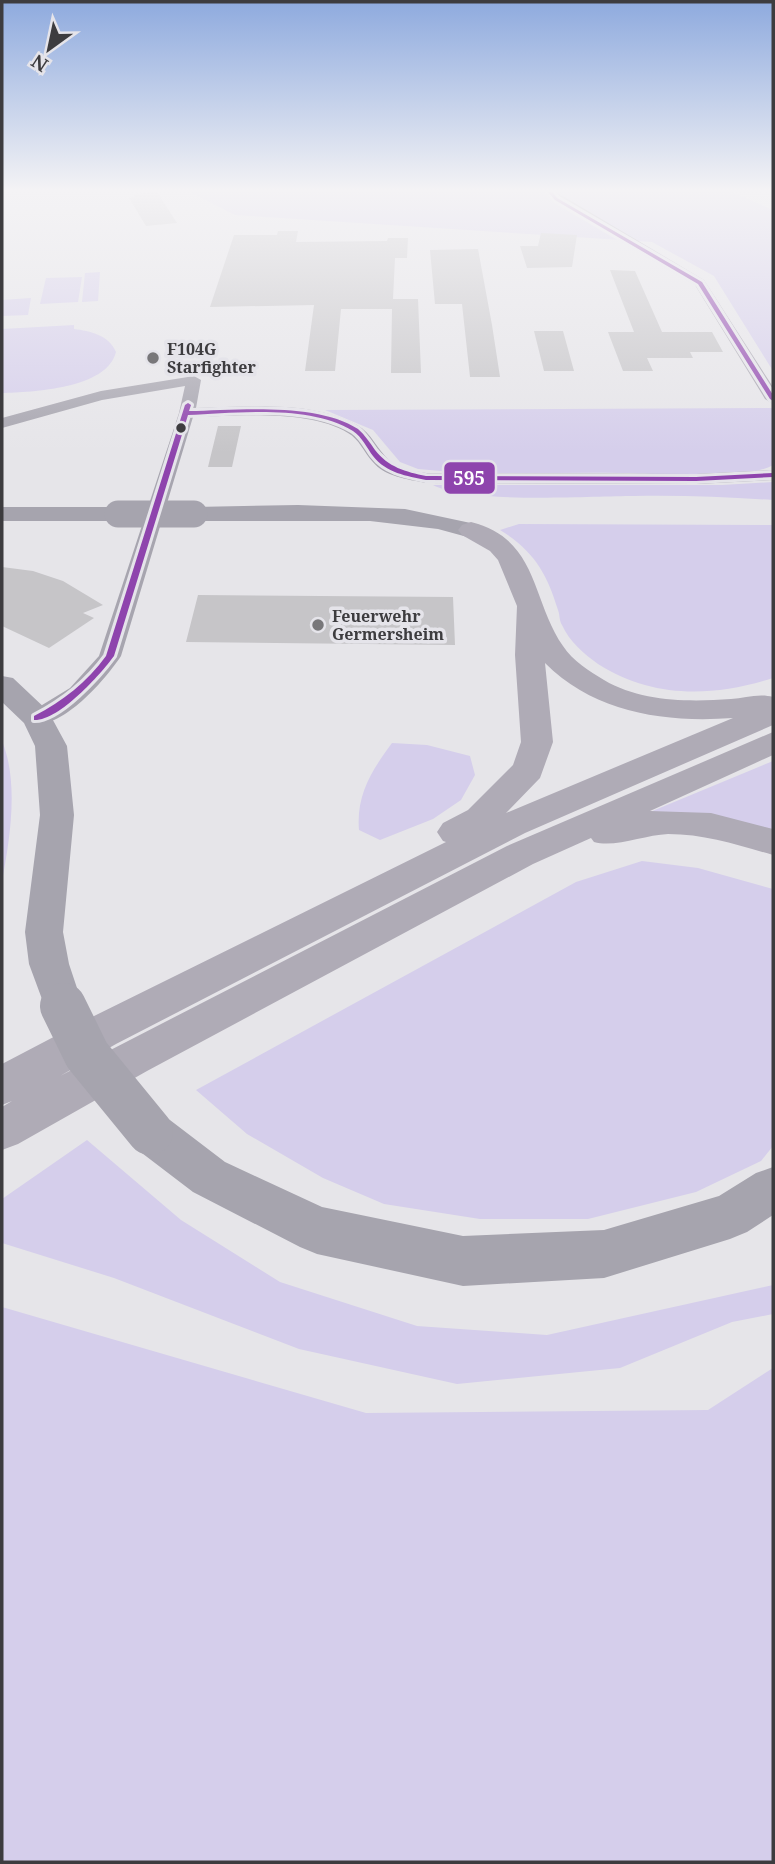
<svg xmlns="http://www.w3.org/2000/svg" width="775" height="1864" font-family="'Noto Serif',serif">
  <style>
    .green { fill: #d5ceeb }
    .building { fill: #c6c5c8 }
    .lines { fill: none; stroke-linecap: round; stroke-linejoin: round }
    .street { fill: #a7a5af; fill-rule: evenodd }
    .secondary { fill: #a6a4ae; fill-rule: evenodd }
    .highway { fill: #afabb6; fill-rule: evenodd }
    .secondary-bridge-far1 { stroke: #a6a4ae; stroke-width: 27 }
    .secondary-bridge { stroke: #a6a4ae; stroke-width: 46 }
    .bus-1-casing { stroke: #e5e4ea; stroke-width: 6 }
    .bus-1 { fill: #8e44ad; fill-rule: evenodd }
    .poi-dot { fill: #78777a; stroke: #e5e4ea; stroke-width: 2.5 }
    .bus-dot { fill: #3d3c3f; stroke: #e5e4ea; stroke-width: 2.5 }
    .labels { text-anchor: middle; stroke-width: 7; stroke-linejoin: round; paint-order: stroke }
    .far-poi-label { font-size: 16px; font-weight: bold; fill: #3d3c3f; stroke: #e5e4ea; text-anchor: start }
    .line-badge { stroke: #e5e4ea; stroke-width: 2.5 }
    .badge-label { font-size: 19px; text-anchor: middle; font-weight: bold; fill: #fff }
  </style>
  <rect width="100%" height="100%" fill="#e6e5e9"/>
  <path class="green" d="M190,192H732L773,210V371L714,276L652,242L235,215Z
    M100,272L98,301L82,302L85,273Z
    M82,277L78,302L40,304L46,278Z
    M31,298L28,315L2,316V300Z
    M74,325V329C90,331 109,335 116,352C107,389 32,392 2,393V329Z
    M772,408L773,465C746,481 653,473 618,473C552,472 484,476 418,469L400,462L373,430L325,410Z
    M773,482V500C727,497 681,495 634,496C588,496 469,504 433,485H722Z
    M519,524L773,525V678C713,697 653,699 598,664C584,654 569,641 562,625C559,620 560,615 558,610C547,573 533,550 500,530Z
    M2,741C19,782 10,839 2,881Z
    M392,743L427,745L470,756L475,775L461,800L433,819L380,840L359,830C356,795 372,770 392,743Z
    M773,761V835L739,823L650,812Z
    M642,861L698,868L773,889V1146L761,1161L696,1192L588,1219H480L384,1204L323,1178L247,1134L196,1090L576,882Z
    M87,1140L181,1220L280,1282L417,1326L547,1335L773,1285V1314L732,1322L620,1368L457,1384L299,1349L114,1278L2,1243V1199Z
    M2,1307L366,1413L708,1410L773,1368V1862H2Z"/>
  <path class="building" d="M157,192L177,223L146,226L129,198L135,197L133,194Z
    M278,231H298L296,242L387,241L388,238H408L407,258H395L393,299H418L421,373H391L392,309H341L335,371H305L314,305L210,307L234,235H277Z
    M541,233L577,235L572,267L527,268L520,246H538Z
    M478,249L492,325L500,377H470L462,304H435L430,250Z
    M610,270L635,271L662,332H712L723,352H690L693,358H647L653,371H623L608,332H634Z
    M534,331H563L574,371H544Z
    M218,426H241L232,467H208Z
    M2,567L33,571L63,581L103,605L83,613L94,618L49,648L2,626Z
    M198,595L453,597L455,645L186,642Z"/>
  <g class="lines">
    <path class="street" d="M545,192H556L704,280L773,387V404L765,399L695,285L552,201Z
      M194,376L201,380L196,408C247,407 310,400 357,425C372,433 377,450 390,461C401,469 414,471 426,473L696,474L773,470V480L696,484L426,483C407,479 385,477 372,461C364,452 359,439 348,433C309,409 238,416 193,417L121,656C105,680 61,732 29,723L26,718L29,713L70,688L99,656L179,413L185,386L102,400L2,428V418L101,391Z"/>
    <path class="secondary" d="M298,505L405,509L480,525L484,530L480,535L471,538L438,529L370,521H194L185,519L182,514L185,509L194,507Z
      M2,507H118L127,509L130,514L127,519L118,521H2Z
      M2,676L13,678L48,711L67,746L74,815L63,932L69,964L83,1006L77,1018L63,1023L49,1018L29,964L25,932L40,815L35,746L24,723L2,702Z
      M150,1111L166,1117L225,1162L322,1207L463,1236L604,1230L719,1196L756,1173L773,1167V1215L747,1232L730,1239L604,1278L463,1286L317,1254L300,1247L193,1192L134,1147L127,1132L134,1117Z"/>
    <path class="highway" d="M471,522C539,539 531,600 563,646C573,661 589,671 604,680C641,702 689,702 731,699C745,698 759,693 773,697V725L525,833L116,1044L60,1076L507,846L773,732V755L650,811L711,813L773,829V855C738,845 705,834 668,834C644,835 615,848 594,842L591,838L533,864L147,1071L18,1144L2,1150V1107L12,1101L2,1105V1064L86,1020L446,842L443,841L437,832L443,823L468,810L513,765L521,742L515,655L517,606L498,560L490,551L462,535L458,530L462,525ZM545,663C595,713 665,723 733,718L506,813L540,778L553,742Z"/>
    <path class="secondary-bridge-far1" d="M118,514H194"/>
    <path class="secondary-bridge" d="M63,1006L87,1055L150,1132"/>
    <defs>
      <path id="bus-1" d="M548,192H552L557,198L702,282L773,395V401L770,399L698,284L555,200Z
        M188,403L191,405L189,411C237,410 317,402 358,429C365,435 370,443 375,450C388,467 406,472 426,476L696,477L773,473V477L696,481L426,480C407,476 386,473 373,456C367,448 362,437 353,431C309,404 237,413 188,415L114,656C100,675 59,721 34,720V716C63,701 87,682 106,656L185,405Z"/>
    </defs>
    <use href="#bus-1" class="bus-1-casing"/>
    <use href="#bus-1" class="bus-1"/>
  </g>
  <linearGradient id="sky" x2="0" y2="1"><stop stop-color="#8eaade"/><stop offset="0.42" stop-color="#f4f3f5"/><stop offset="1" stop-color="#f4f3f5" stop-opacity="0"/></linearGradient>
  <rect width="775" height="453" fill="url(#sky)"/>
  <g class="poi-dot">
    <circle cx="153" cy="358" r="7"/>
    <circle cx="318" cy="625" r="7"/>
  </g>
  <circle class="bus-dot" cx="181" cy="428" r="6"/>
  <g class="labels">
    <g class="far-poi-label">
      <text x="167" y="355">F104G<tspan x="167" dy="18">Starfighter</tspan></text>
      <text x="332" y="622">Feuerwehr<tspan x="332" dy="18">Germersheim</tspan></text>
    </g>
  </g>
  <rect class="line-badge" x="443" y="461" width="53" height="34" rx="7" fill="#8e44ad"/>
  <g class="badge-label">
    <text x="469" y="485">595</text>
  </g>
  <rect width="775" height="1864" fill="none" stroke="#3d3c3f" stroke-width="7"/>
  <g transform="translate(49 49) rotate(213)" stroke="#e5e4ea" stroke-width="5" paint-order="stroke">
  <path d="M0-5L12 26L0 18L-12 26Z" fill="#3d3c3f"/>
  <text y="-10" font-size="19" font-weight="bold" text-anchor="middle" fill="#3d3c3f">N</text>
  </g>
</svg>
